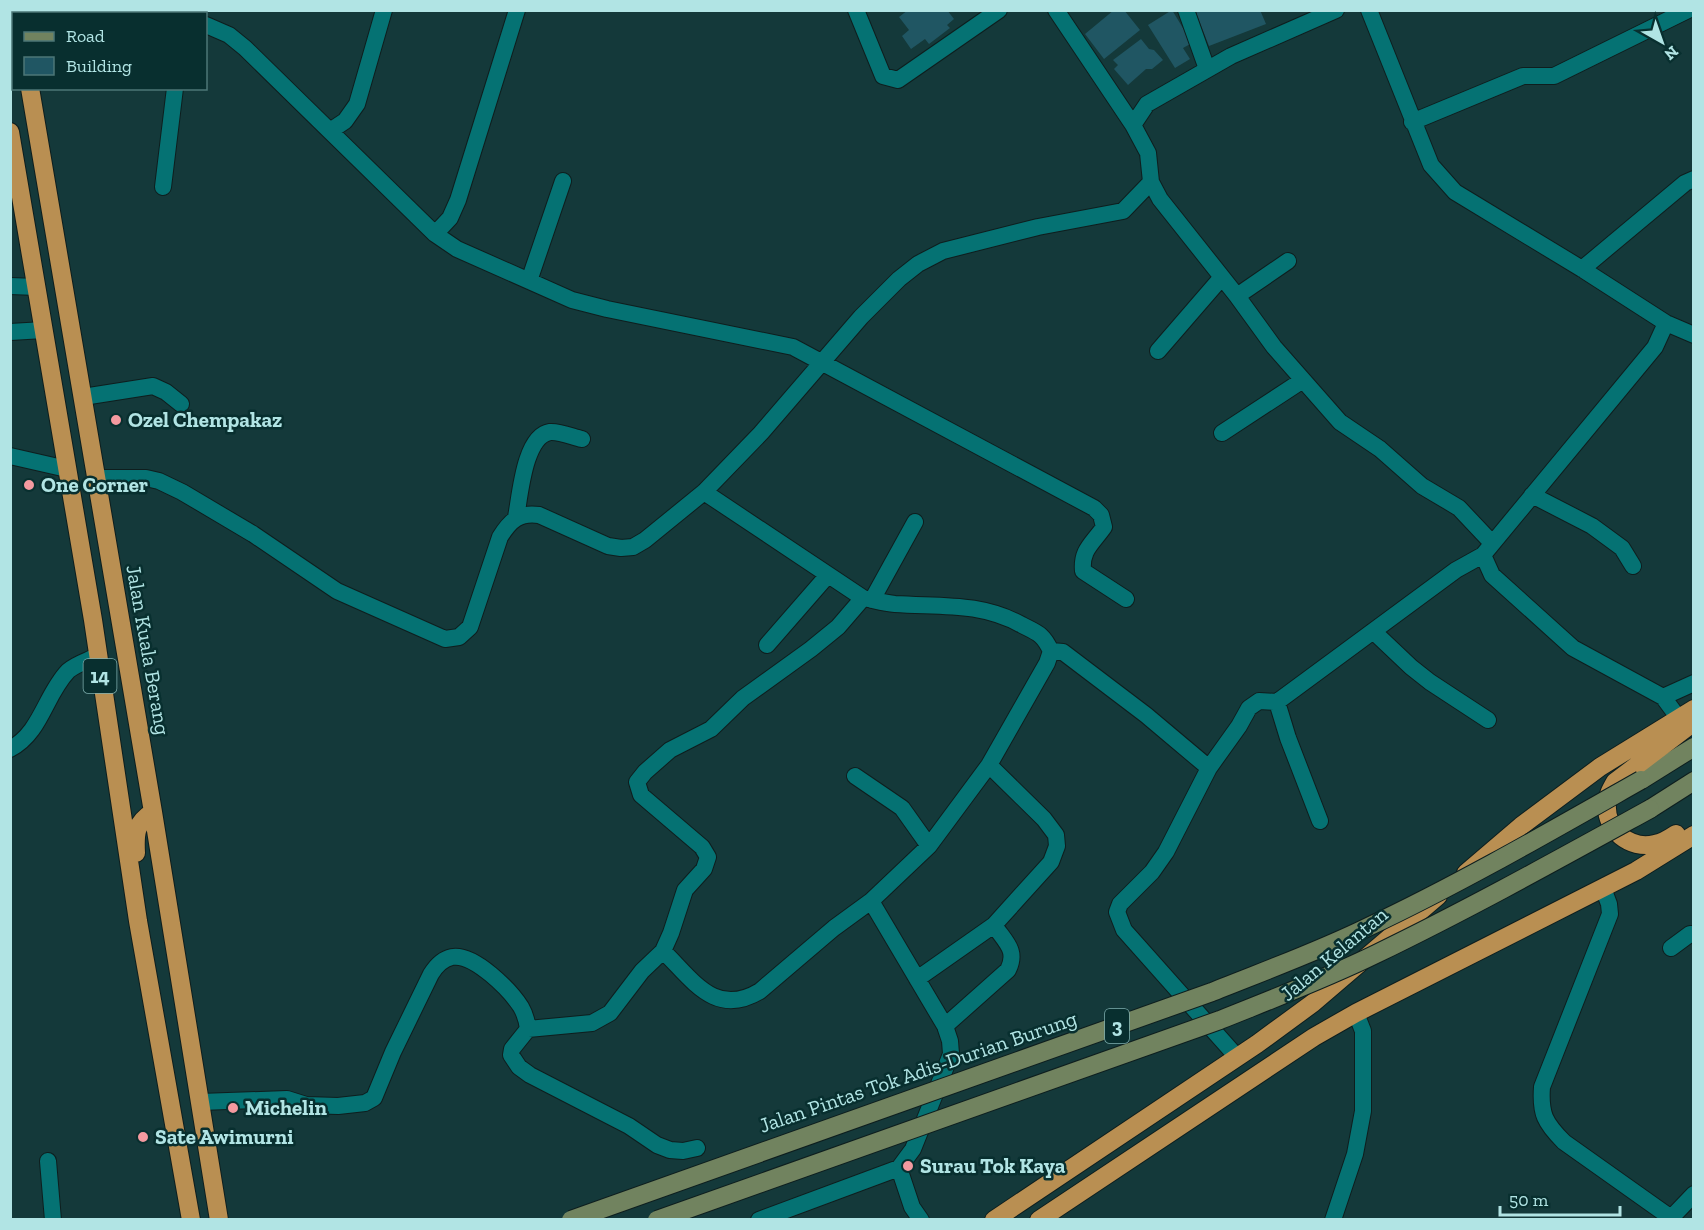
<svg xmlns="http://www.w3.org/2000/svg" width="1704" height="1230" font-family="'Zilla Slab',serif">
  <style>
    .building { fill: #205663 }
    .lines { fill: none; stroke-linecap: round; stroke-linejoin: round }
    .minor-casing { stroke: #0e1e1e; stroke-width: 18 }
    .major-casing { stroke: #0e1e1e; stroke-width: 20 }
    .highway-casing { stroke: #0e1e1e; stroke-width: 20 }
    .minor { stroke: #057273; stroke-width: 16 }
    .major { stroke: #71835f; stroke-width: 18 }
    .highway { stroke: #b98f52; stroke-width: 18 }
    .major-bridge-casing { stroke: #0e1e1e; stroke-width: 20; stroke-linecap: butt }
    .major-bridge { stroke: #71835f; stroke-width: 18 }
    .poi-dot { fill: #f49aa0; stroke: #082f2f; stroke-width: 2 }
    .labels { text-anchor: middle; stroke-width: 5; stroke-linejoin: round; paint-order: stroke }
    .shield { fill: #082f2f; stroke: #7eaeae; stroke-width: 1.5 }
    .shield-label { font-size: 20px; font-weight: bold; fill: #b1e4e4 }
    .poi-label { font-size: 21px; font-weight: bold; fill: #b1e4e4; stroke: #082f2f; text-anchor: start }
    .street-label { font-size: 21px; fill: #b1e4e4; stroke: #082f2f }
  </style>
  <rect width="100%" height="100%" fill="#14393a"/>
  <path class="building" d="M908,10H947L954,19L947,25L950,28L929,44L925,39L911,49L902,36L909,30L899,17Z
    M1114,10H1124L1140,30L1104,59L1085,34Z
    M1172,10L1192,43L1183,48L1190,59L1175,68L1148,25Z
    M1195,10H1260L1266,24L1209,46Z
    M1141,39L1149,49L1154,50L1163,60L1152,69H1146L1128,85L1114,69L1118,65L1113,60Z"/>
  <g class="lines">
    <defs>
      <path id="minor" d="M168,10L173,14
        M856,10L883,76L898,80L999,10
        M1186,10L1207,69
        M1369,10L1431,165L1455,192L1582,269L1666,323L1694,335
        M206,25L229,35L245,48L435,234L457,249L572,300L607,309L793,347L1094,508L1101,515L1104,527C1092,544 1081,550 1083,571L1126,599
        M1412,122L1523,76H1554L1688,10
        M1133,125L1147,104L1231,56L1336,10
        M330,131L345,121L357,104L384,10
        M1151,182L1160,199L1237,296L1274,347L1340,422L1380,449L1422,486L1459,508L1492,543
        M163,187L175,88
        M435,234L450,218L458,200L517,10
        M1582,269L1685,183L1694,179
        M529,281L563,181
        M10,286L37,287
        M1237,296L1288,261
        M1666,323L1655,347L1483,555L1492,575L1573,648L1663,697L1686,728
        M10,332L44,330
        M1158,351L1222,277
        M83,397L153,386L166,392L181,404
        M1222,433L1303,380
        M10,456L67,469
        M96,478H146L159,481L182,492L253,534L337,591L445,639L459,637L470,627L500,537C510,521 519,512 539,515L608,546L621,548L633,547L645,540L704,492L761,433L861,317L899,279L918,264L943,251L1038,227L1123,211L1151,182L1148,153L1133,125L1056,10
        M704,492L863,598C874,600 884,603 895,604C941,607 980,602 1022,625C1038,633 1043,634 1051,651L1047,663L989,765L929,846L871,901L945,1026L950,1041L951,1054L913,1149L899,1168L912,1207L921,1220
        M1532,495L1592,526L1622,548L1633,566
        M516,517C520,497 524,436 550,432C559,431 573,437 582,439
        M872,600L915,522
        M1373,631L1411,667L1430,682L1488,720
        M767,645L828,575
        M1051,651L1063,652L1146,715L1209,768
        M1663,697L1694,683
        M1277,702L1288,738L1320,821
        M10,749C41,733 45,695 68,671C76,664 87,661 97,656
        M855,776L902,808L929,846
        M1603,888L1609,904L1610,914L1542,1087C1540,1114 1545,1123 1564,1142L1674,1220
        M1671,948L1690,934H1694
        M663,951C693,980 715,1018 760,991L834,928L871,901
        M917,979L994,925L1051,862L1057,846L1056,835L1044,819L989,765
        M945,1026L1008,970C1018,950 1005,942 994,925
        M1237,1057L1124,930L1117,912L1120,904L1152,872L1166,852L1209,768L1239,726L1249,708L1259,701L1277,702L1456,570L1483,555
        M200,1102L287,1099L306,1105L338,1106L365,1103L374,1098L393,1052L431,974C436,966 442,959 452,957C474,953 510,990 521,1007C525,1014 527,1021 528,1029
        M697,1148L683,1151L670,1150L657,1145L629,1126L530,1075L519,1067L511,1055L512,1049L528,1029L592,1023L610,1013L642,971L663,951L671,933L685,890L704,869L708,857L702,847L641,795L637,782L645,772L670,750L711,729L743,698L811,649L838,627L863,598
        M48,1161L53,1220
        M1672,1217L1694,1194
        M759,1220L899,1168
        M1333,1220L1355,1154L1363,1111V1031L1356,1013"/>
      <path id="major" d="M1641,780L1694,747
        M1650,809L1694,781"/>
      <path id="highway" d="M17,10V14
        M30,88L153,812L219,1220
        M10,132L93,620L138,921L191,1220
        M1676,834C1670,838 1662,843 1655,844C1630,850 1605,830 1607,804C1607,796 1611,789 1615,782L1694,722
        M136,853C135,834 135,823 153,812
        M1466,873L1521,826L1600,767L1694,709
        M994,1220L1257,1044L1313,1003L1438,896
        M1039,1220L1314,1037L1356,1013L1636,871L1694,835"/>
    </defs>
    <use href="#minor" class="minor-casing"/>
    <use href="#major" class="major-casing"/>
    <use href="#highway" class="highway-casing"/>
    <use href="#minor" class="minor"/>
    <use href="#major" class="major"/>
    <use href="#highway" class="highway"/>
    <defs>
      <path id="major-bridge" d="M571,1220L1212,992C1264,971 1317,952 1368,927C1461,883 1551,831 1641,780
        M657,1220L1220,1020C1272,999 1325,979 1376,954C1469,909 1559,859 1650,809"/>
    </defs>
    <use href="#major-bridge" class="major-bridge-casing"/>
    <use href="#major-bridge" class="major-bridge"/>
  </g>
  <g class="poi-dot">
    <circle cx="116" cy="420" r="6"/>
    <circle cx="29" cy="485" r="6"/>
    <circle cx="233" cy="1108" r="6"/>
    <circle cx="143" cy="1137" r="6"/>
    <circle cx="908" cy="1166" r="6"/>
  </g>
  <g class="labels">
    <g class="shield">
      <rect x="83.5" y="659" width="33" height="34" rx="4.5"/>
      <rect x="1105" y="1009" width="24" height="34" rx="4.5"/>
    </g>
    <g class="shield-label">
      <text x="100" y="683">14</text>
      <text x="1117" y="1033">3</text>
    </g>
    <g class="poi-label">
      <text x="128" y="427">Ozel Chempakaz</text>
      <text x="41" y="492">One Corner</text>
      <text x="245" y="1115">Michelin</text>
      <text x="155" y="1144">Sate Awimurni</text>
      <text x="920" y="1173">Surau Tok Kaya</text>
    </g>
    <g class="street-label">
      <text transform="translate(148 650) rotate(80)" y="7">Jalan Kuala Berang</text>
      <text transform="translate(1334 954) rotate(-40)" y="7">Jalan Kelantan</text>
      <text transform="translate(918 1072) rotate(-19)" y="7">Jalan Pintas Tok Adis-Durian Burung</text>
    </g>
  </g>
  <rect width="1704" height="1230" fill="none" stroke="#b1e4e4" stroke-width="24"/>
  <rect x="12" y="12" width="195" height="78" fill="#082f2f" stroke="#4c7777" stroke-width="1.5"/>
  <rect x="24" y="32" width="30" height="9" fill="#71835f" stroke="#4c7777" stroke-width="1.5"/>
  <text x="66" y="42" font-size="18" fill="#b1e4e4">Road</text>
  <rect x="24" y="57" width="30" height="18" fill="#205663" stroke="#4c7777" stroke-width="1.5"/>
  <text x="66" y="72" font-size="18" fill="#b1e4e4">Building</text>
  <g transform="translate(1662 42) rotate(140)" stroke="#082f2f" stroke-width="4.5" paint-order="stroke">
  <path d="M0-4.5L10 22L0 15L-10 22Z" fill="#b1e4e4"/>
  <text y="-9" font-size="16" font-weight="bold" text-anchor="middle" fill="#b1e4e4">N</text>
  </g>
  <path d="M1500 1206v9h120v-9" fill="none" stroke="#b1e4e4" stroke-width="3"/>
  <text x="1509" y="1206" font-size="18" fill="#b1e4e4" stroke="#082f2f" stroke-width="4.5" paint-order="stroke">50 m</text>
</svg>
